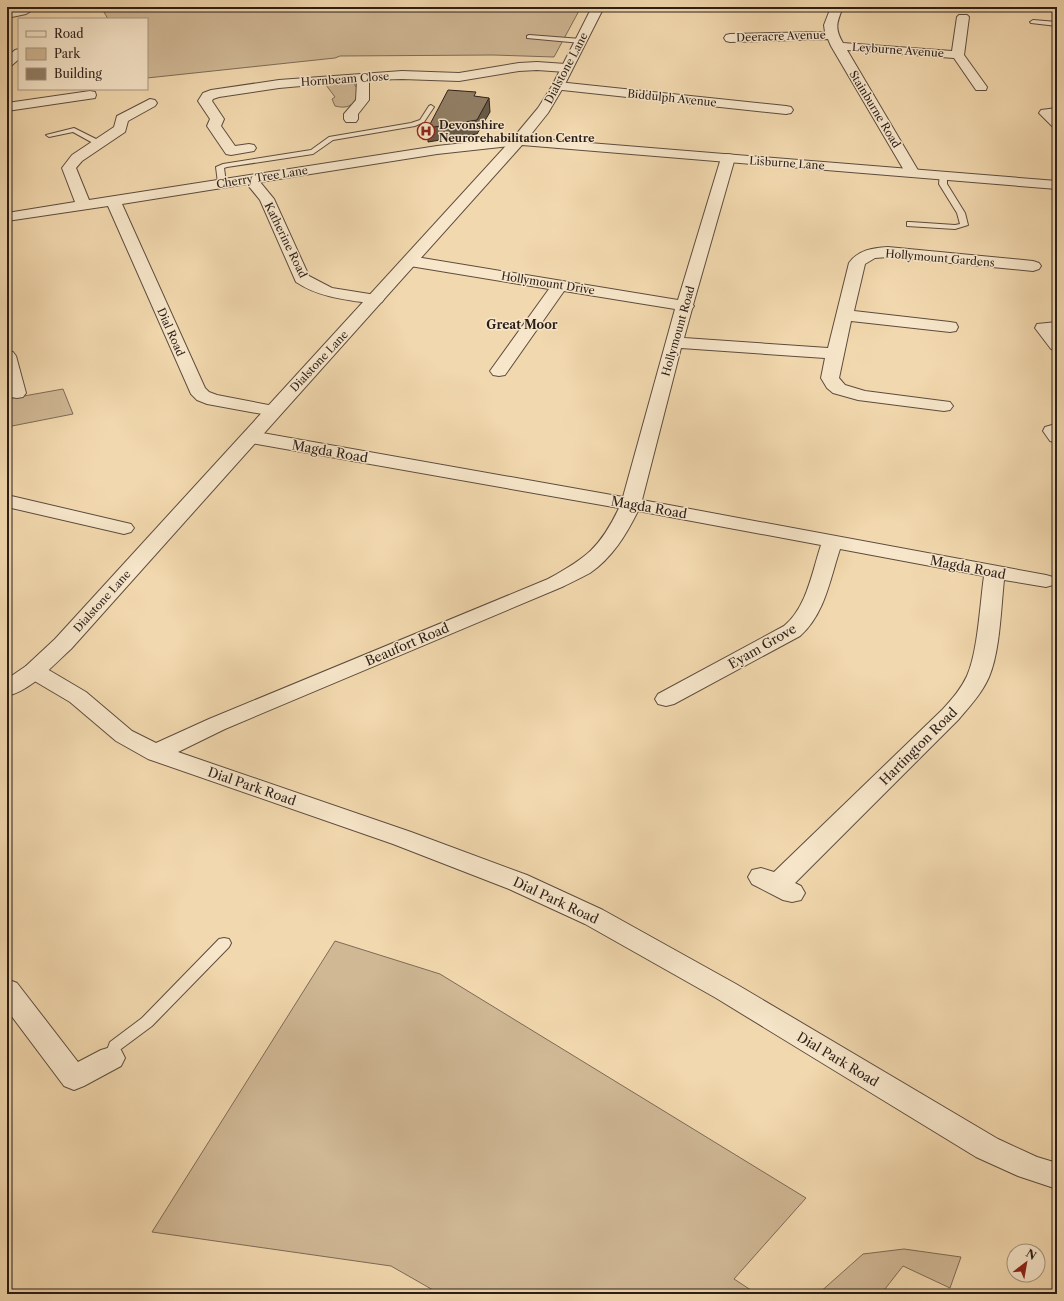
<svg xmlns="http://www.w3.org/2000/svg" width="1064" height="1301" font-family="'Libre Caslon Text',serif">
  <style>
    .green { fill: #d0b895; stroke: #7e6b57 }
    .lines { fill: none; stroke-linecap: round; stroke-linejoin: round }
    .service-casing { stroke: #5d4c3e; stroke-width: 2 }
    .minor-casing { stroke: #5d4c3e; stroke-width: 2 }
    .tertiary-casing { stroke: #5d4c3e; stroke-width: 2 }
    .service { fill: #f7e6ca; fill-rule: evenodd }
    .minor { fill: #f7e6ca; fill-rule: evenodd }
    .tertiary { fill: #f7e6ca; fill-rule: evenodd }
    .shaded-wall { fill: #665947; stroke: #2b1e19 }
    .building { fill: #927f66; stroke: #2b1e19 }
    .labels { text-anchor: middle; stroke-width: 3; stroke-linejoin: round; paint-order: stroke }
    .far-street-label { font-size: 11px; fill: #2b1e19; stroke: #f7e6ca }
    .far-poi-label { font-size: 11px; font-weight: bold; fill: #2b1e19; stroke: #f7e6ca; text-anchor: start }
    .far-neighbourhood-label { font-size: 12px; font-weight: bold; fill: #2b1e19; stroke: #f7e6ca }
    .street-label { font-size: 13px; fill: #2b1e19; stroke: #f7e6ca }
  </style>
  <rect width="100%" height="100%" fill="#f2d8ae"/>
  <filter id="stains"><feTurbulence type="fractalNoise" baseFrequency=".005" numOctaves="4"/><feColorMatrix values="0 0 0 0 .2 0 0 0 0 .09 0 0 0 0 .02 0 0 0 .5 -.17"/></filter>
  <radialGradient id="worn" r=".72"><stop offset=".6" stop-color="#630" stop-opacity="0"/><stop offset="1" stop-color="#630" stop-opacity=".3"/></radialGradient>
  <path class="green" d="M101,7H581L554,57L493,55L340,56L335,58L147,78V19H108Z
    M352,82H355V86L359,88V97C352,106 347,109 335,106L332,99L335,97L326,85L328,84Z
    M63,389L73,414L12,426L7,430V399Z
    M335,941L440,974L806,1198L734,1279L757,1294H440L391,1266L152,1232Z
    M904,1249L961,1257L950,1288L903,1266L881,1294H818L863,1254Z"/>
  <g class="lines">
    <defs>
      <path id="service" d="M1033,20L1057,22V26L1031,23L1030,22Z
        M529,35L581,39L584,41L581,43L527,38V36Z
        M431,105L434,107L424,122L415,126L333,140L313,154L227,167L224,168L226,183L222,185L218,183L216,167L223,164L311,150L329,137L411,123L420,120L429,106Z
        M74,128L104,143L101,145L93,143L73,132L49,137L46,135Z
        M940,173H943L947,175V184L965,213L968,225L955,229L907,226V222H910L955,225L960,224L957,213L939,184Z
        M224,938L229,939L231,943L229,947L152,1026L121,1049L116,1062L111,1064L106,1062L104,1058L110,1042L142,1018L219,939Z"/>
      <path id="minor" d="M23,7H38L26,14L7,18V10Z
        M831,7H843C837,22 834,28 843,43L952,51L957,17L959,15H967L969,17L964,55L987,87L986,90H976L954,58L847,50L919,172L917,175L912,176L907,175L905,172L831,46L828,39L730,42L726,41L724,38L726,35L730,34L825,32L824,25Z
        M19,49V59L11,66L7,67V57L15,50Z
        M537,62L566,64L570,65L572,68L570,71L566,72L537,70L519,71L459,81L402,79L369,80V100L358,114V119L356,122H346L344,119V114L356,100L357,81L279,88L219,97L213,99L212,101L224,119L221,126L235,146L249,144L254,145L256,148L254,151L231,155L226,154L207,126L210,119L198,101L203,93L211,90L279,80L402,71L459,73L519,63Z
        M558,82L786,106L791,107L793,110L791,113L786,114L553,89L552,86L553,83Z
        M90,91L95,92L96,95L95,98L7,111V103Z
        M150,99L155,100L157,103L155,106L128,121L125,132L82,161L76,168L89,200L437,146L518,137L523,138L525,141L523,144L518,145L437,154L260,182L274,199L309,276L332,288L382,296L384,299L382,302L376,304C348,300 320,298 296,282L260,200L247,184L122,204L205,388L209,392L217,395L279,407L282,411L279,415L273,416L207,404L197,400L191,394L108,206L7,221V213L75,202L62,168L72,155L114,127L117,116Z
        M1057,108V127L1052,126L1039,113L1041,110Z
        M728,154L733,155L735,158L693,305L694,306L692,309L684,338L828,348L849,263C858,250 873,248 888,247L1033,261L1039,263L1041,266L1039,269L1033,271L888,257L875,258L865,264L854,311L950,322L956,323L958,327L956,331L950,332L851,321L839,378L845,385L865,391L950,402L953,406L950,410L944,411L858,400L833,393L827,388L821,378L825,358L681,348L642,500L1046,575L1053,577L1056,581L1053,585L1046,587L1004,580C1001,607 1000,652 989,677C982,693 970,706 959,719L795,883L801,886L805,893L801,900L792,902L783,900L752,884L748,877L752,870L761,868L774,872L943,709C952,699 961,689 967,676C978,651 980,604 984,576L840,549C830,579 825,614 800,636L674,704L666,706L658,704L655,699L658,694L784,626C807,607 812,572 821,545L638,511C626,535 612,558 590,573C581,578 572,582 562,587L225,729L178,752L411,832L527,875L603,910L736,984L998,1139L1037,1157L1057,1163V1189L1018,1176L976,1157L716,998L585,924L509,889L393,844L148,759L116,741L70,702L26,676L23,671L26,666L34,664L42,666L86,692L132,731L156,743L209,719L548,579C586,558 600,548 619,508L251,443L244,441L242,437L244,433L251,431L623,497L675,309L564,291L505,375L499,376L493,375L490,371L549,289L410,266L404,264L402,261L404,258L410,256L678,300L721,158L723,155Z
        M1057,322V332H1055L1057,334V350L1051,349L1035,328L1037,324Z
        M7,351L13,352L16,356L26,393L23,397L17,398L11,397L8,393Z
        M1052,425L1057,427V443L1050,441L1043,431L1045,427Z
        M7,495L131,524L134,528L131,532L124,534L7,507Z
        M7,979L17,983L78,1062L101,1050L111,1047L121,1050L125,1058L121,1066L84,1086L74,1090L64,1086L7,1010Z"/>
      <path id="tertiary" d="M592,7H604L564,86L548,113L528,138L1057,181V189L522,145L71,649C52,666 32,690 7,696V679L26,666L55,639L513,138L538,108L552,86Z"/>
    </defs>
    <use href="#service" class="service-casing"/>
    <use href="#minor" class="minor-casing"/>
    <use href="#tertiary" class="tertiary-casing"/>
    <use href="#service" class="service"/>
    <use href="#minor" class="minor"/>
    <use href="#tertiary" class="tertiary"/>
  </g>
  <path class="shaded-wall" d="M489,98L490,112L477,134L428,142V128Z"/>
  <path class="building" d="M448,90L476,92L474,96L489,98L477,120L428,128Z"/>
  <defs>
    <symbol id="hospital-ring" viewBox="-11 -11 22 22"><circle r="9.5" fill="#f7e6ca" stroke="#8f2418" stroke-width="1.5"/><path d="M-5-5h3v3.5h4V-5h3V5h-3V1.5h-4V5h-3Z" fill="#8f2418"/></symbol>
  </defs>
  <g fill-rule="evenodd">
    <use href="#hospital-ring" x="416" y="121" width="20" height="20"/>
  </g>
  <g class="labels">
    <g class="far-street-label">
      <text transform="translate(781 36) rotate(-2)" y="4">Deeracre Avenue</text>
      <text transform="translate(898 50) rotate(4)" y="4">Leyburne Avenue</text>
      <text transform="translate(566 68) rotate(-62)" y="4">Dialstone Lane</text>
      <text transform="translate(345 79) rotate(-4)" y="4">Hornbeam Close</text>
      <text transform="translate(672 98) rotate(6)" y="4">Biddulph Avenue</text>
      <text transform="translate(875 109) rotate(59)" y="4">Stainburne Road</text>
      <text transform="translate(787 163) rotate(4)" y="4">Lisburne Lane</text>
      <text transform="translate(262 177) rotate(-9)" y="4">Cherry Tree Lane</text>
      <text transform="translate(286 240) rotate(64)" y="4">Katherine Road</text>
      <text transform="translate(940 258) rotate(5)" y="4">Hollymount Gardens</text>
      <text transform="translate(548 283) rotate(9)" y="4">Hollymount Drive</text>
      <text transform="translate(678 331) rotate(-74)" y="4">Hollymount Road</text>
      <text transform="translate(171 332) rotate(66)" y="4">Dial Road</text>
      <text transform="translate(319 361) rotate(-47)" y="4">Dialstone Lane</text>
      <text transform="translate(102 601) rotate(-48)" y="4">Dialstone Lane</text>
    </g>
    <g class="far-poi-label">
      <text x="439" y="129">Devonshire<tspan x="439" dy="13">Neurorehabilitation Centre</tspan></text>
    </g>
    <g class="far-neighbourhood-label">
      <text x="522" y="329">Great Moor</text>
    </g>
    <g class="street-label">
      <text transform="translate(330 451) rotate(10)" y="5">Magda Road</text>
      <text transform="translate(649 507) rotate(10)" y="5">Magda Road</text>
      <text transform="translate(968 567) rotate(11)" y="5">Magda Road</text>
      <text transform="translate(407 644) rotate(-23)" y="5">Beaufort Road</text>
      <text transform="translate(762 646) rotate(-30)" y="5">Eyam Grove</text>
      <text transform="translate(918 746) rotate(-45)" y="5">Hartington Road</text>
      <text transform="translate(252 786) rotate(19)" y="5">Dial Park Road</text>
      <text transform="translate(556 900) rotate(25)" y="5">Dial Park Road</text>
      <text transform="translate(838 1059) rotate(31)" y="5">Dial Park Road</text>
    </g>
  </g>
  <rect width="1064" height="1301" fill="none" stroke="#f2d8ae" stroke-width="24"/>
  <rect x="8" y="8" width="1048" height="1285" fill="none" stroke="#2b1e19" stroke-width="2"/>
  <rect x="12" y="12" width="1040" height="1277" fill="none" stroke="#2b1e19"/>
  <rect x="18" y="18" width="130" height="72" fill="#f7e6ca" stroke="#a59683"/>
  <rect x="26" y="31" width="20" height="6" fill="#f7e6ca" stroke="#a59683"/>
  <text x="54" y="38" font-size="12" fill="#2b1e19">Road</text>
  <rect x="26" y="48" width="20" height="12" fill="#d0b895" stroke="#a59683"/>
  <text x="54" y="58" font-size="12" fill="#2b1e19">Park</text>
  <rect x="26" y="68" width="20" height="12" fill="#927f66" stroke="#a59683"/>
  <text x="54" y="78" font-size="12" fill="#2b1e19">Building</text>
  <g transform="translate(1026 1263) rotate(31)"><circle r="19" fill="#f7e6ca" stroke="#a59683"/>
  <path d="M0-3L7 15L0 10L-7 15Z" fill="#8f2418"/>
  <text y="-6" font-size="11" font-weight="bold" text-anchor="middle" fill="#2b1e19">N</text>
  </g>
  <rect width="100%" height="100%" filter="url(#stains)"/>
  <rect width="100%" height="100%" fill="url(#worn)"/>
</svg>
